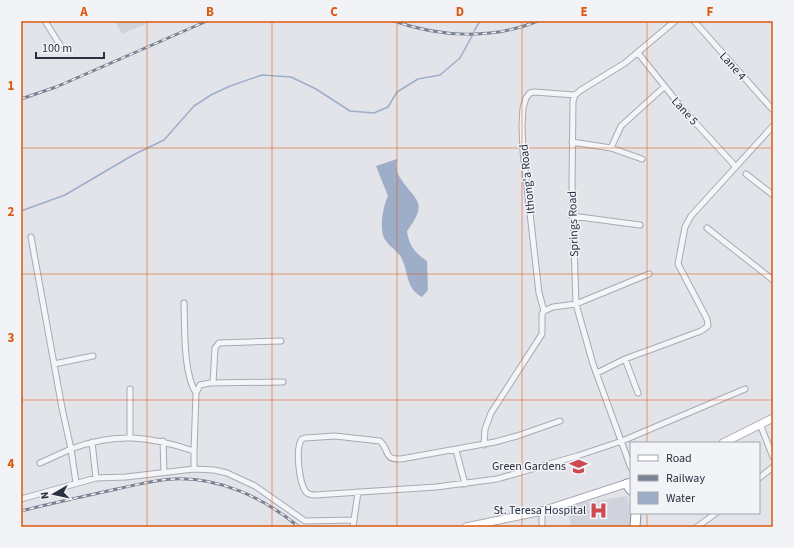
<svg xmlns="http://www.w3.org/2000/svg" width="794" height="548" font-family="'Source Sans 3',sans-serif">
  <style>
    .built { fill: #d0d3dc }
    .water { fill: #9eaec9 }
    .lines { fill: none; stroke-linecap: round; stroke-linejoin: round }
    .stream { stroke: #9eaec9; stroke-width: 1.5 }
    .street-casing { stroke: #a7aab4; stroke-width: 7 }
    .secondary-casing { stroke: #a7aab4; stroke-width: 9 }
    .highway-casing { stroke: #8990a0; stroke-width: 11 }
    .street { stroke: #f4f5f8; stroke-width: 5 }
    .secondary { stroke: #fff; stroke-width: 7 }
    .highway { stroke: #fff; stroke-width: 9 }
    .rail-casing { stroke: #7b8293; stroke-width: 3 }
    .rail { stroke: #f1f3f7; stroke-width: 1.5; stroke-dasharray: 4.5; stroke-linecap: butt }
    .grid { fill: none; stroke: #de570f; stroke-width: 1; stroke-opacity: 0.55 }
    .labels { text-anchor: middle; stroke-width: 3; stroke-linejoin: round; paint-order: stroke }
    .street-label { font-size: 12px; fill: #2a3041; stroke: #f1f3f7 }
    .poi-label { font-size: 12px; fill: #2a3041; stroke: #f1f3f7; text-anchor: end }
    .neatline { fill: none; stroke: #de570f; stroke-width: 1.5 }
    .grid-label { font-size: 13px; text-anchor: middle; font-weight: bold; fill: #de570f }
  </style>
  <rect width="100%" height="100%" fill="#e2e4ea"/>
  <path class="built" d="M115,21H153L122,34Z
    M627,495L631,527H571L568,505L627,496Z"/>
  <path class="water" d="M397,159C397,163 396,170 398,174C413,201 431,199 407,231C409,246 415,253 427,261L428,290L422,297C405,288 409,272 401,257C397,251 390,247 386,241C378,232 383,206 388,196L376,166Z"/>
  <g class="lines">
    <path class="stream" d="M474,31L480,21
      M21,211L65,195L133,155L164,140L194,106L211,95L230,86L262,75L291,77L316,89L350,111L374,113L388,107L397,92L418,79L440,75L460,58L472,36"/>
    <defs>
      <path id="street" d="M45,21L60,45
        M694,21L773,110
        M638,53L682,108L736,167
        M572,142L611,148L621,126L664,87
        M611,148L642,159
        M746,174L773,195
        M572,216L640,225
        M707,228L773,280
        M31,237L62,408L71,449C115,432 150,436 194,451V469
        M184,303C185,328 183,373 196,393
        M544,311L539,293L523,151L522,126L523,108L526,98L530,93L534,92L575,95
        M625,359L638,393
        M54,364L93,356
        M597,373L625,359L701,331L708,326L707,319L678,264L685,227L691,216L773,126
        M213,383L215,348L219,343L281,341
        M560,421L517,436L495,442L401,459C383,460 390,450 380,441L335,436L305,438L302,439C295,447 299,483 306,492C308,494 311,495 315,495L436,487L497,479L577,456L622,441L745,389
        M760,424L773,457
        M130,437V389
        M163,441L164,472
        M92,442L96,478
        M484,445L485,429L491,413L542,334V314L544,311L553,307L576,304L649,274
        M456,450L465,484
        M194,451L196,393L200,385L210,383L283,382
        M40,463L71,449L76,483
        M631,468L593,364L576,304L572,184L573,101L575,95L581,90L625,63L675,21
        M759,478L773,467
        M21,499L96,478L126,477L194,469L214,470L227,473L255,486L305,521L354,520
        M353,527L358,492
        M542,527V511
        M697,527L716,513"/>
      <path id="secondary" d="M723,443L773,418
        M466,527L542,511L631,482"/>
      <path id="highway" d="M627,484L631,490
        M635,527L636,513"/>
    </defs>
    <use href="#street" class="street-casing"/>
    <use href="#secondary" class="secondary-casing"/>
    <use href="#highway" class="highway-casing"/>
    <use href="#street" class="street"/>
    <use href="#secondary" class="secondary"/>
    <use href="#highway" class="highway"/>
    <defs>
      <path id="rail" d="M394,21C439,37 492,40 538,21
        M21,99L56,87L207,21
        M21,511C53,503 85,496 117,489C135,485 154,480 174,479C220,477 264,498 299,527"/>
    </defs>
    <use href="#rail" class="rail-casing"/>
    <use href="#rail" class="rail"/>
  </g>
  <path class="grid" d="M147,21V527M272,21V527M397,21V527M522,21V527M647,21V443M21,148H773M21,274H773M21,400H773M647,513V527"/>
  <defs>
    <symbol id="school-bare" viewBox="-9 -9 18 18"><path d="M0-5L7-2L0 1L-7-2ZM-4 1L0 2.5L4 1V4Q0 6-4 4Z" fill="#cc4a50" stroke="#f1f3f7" stroke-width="2.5" paint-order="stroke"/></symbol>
    <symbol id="hospital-bare" viewBox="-9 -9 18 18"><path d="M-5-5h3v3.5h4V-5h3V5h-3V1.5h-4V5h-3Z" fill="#cc4a50" stroke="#f1f3f7" stroke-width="2.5" paint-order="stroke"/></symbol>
  </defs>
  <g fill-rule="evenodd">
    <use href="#school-bare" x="566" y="454" width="25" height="25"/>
    <use href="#hospital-bare" x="586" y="498" width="25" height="25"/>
  </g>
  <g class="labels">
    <g class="street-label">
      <text transform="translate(733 66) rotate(48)" y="4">Lane 4</text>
      <text transform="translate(685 111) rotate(48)" y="4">Lane 5</text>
      <text transform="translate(527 179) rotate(-96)" y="4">Ithong'a Road</text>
      <text transform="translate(573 224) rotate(-92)" y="4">Springs Road</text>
    </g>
    <g class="poi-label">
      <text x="566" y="470">Green Gardens</text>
      <text x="586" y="514">St. Teresa Hospital</text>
    </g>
  </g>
  <rect width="794" height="548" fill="none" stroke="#f1f3f7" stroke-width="44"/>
  <rect x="630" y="442" width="130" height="72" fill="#f1f3f7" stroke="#a1a5ae"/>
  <rect x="638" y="455" width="20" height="6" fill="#ffffff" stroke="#a1a5ae"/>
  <text x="666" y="462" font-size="12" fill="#2a3041">Road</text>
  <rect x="638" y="475" width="20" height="6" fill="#7b8293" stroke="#a1a5ae"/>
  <text x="666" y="482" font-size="12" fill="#2a3041">Railway</text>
  <rect x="638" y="492" width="20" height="12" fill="#9eaec9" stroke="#a1a5ae"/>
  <text x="666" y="502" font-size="12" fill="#2a3041">Water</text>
  <g transform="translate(54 494) rotate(261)" stroke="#f1f3f7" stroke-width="3" paint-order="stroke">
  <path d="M0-3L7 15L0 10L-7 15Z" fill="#2a3041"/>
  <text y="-6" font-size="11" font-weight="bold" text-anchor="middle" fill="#2a3041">N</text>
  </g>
  <path d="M36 52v6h68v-6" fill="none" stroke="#2a3041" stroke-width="2"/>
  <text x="42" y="52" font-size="12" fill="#2a3041" stroke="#f1f3f7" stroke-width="3" paint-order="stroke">100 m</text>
  <rect x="22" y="22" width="750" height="504" class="neatline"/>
  <g class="grid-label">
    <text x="84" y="16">A</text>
    <text x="210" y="16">B</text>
    <text x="334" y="16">C</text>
    <text x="460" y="16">D</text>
    <text x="584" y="16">E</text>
    <text x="710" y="16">F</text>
    <text x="11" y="90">1</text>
    <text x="11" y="216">2</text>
    <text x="11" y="342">3</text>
    <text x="11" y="468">4</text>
  </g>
</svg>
